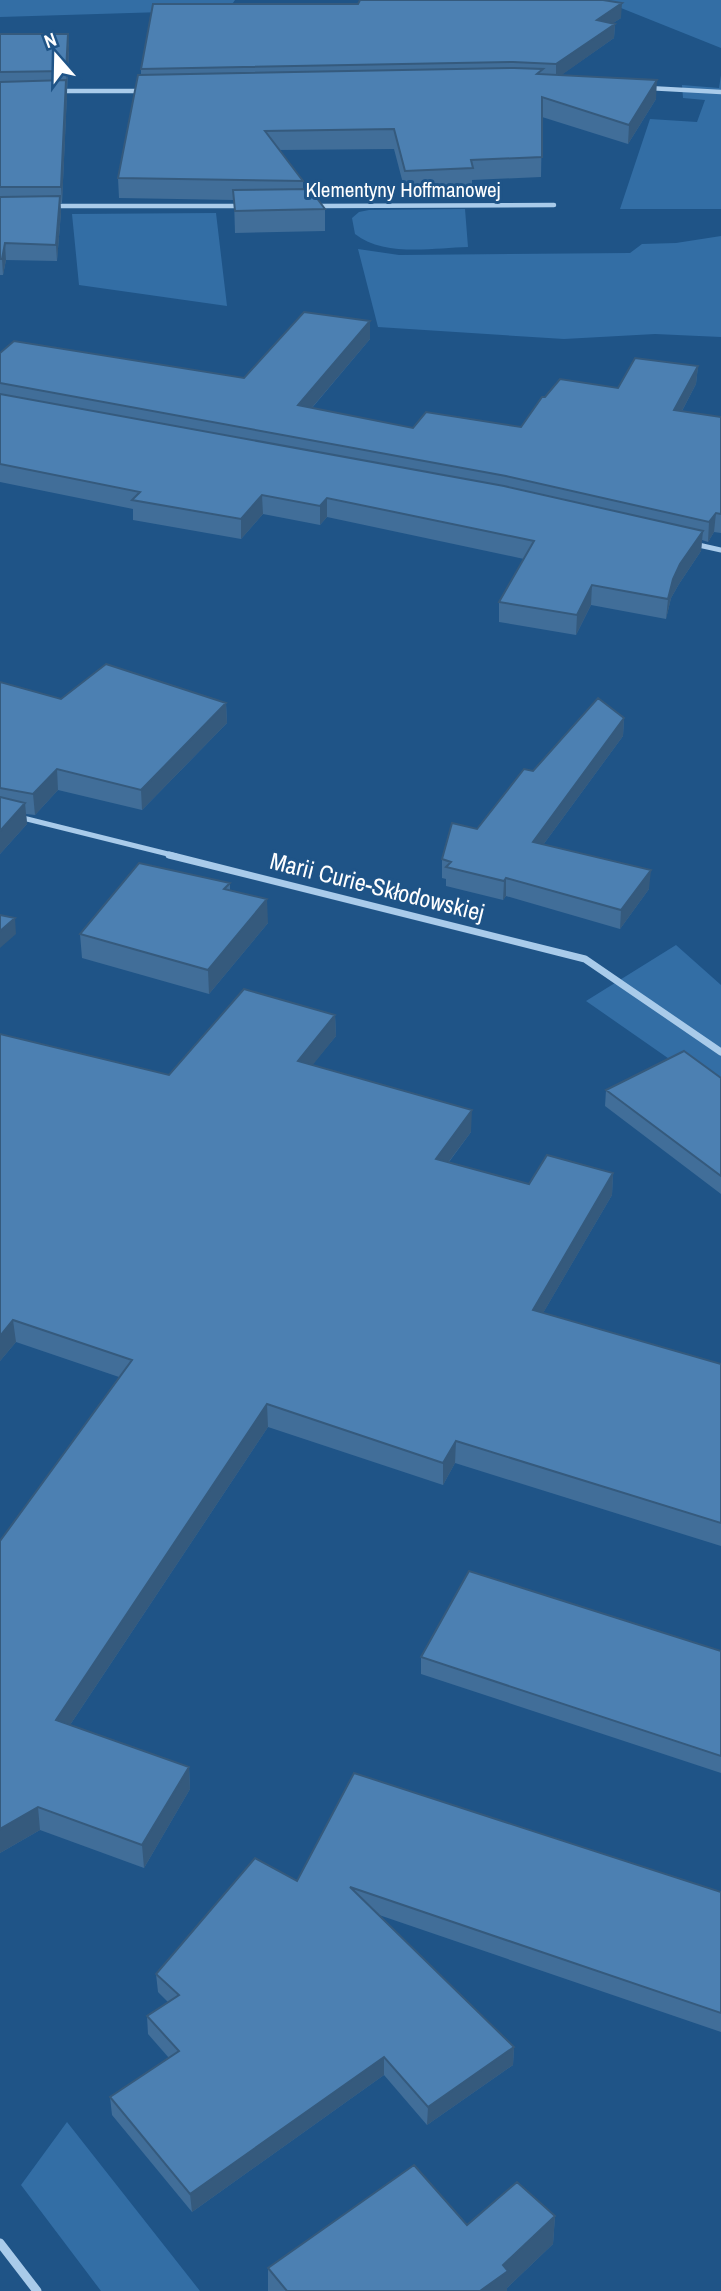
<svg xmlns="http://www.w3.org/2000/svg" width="721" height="2291" font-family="'Archivo Narrow',sans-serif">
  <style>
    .green { fill: #336ea5 }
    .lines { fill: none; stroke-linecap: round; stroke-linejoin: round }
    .street-far3 { stroke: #a9cbea; stroke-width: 4.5 }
    .street-far2 { stroke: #a9cbea; stroke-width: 5 }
    .street-far1 { stroke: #a9cbea; stroke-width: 7 }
    .street { stroke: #a9cbea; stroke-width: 9 }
    .wall { fill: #416e99 }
    .shaded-wall { fill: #355a7d }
    .building { fill: #4c80b2; stroke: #355a7d; stroke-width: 2 }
    .labels { text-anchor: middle; stroke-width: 6; stroke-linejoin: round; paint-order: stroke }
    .far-street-label { font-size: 21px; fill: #fff; stroke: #1f5487 }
    .street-label { font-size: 24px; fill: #fff; stroke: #1f5487 }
  </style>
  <rect width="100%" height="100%" fill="#1f5487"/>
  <path class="green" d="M0,0H235L228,10L0,17Z
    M601,0H721V48Z
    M721,75V209H620L650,119L697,122L705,100L683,98L682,85L719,88Z
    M465,209L468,247C433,248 384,257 355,234L352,218L359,212L369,210Z
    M216,213L227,306L79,285L72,214Z
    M721,236V337L655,334L564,339L378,327L358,249L399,255L630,253L642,244L676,243Z
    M676,945L721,985V1095L586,1001Z
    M67,2122L200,2291H101L21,2185Z"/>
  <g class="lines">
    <path class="street-far3" d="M648,88L721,92
      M57,91H143
      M53,206H241
      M316,206L554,205"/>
    <path class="street-far2" d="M694,544L721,550
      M19,817L176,856"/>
    <path class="street-far1" d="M169,855L585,959L721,1052"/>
    <path class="street" d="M0,2243L37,2291"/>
  </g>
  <path class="wall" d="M621,18L613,23L615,24L614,38L561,75L656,99L628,144L542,117L541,177L472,180V189L405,191L394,149L279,150L303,181V189L325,209V231L235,233L234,200L119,198L118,178L141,75V69Z
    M0,34H68L69,49L62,203H60L61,212L57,261L6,260L3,275H0Z
    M370,321V339L312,408L413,428L521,427L545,397L618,388L698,366L696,384L682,411L721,417V533L714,532L708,542L702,540L701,551L679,584L671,598L666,619L591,605L576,635L499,622V602L524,559L327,517L320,525L263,514L241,539L133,520V509L0,482V353L244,378Z
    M0,682L61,699L226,703L227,723L142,810L58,790L35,815L26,814L27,824L0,854Z
    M624,718L623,736L543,845L649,889L620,929L506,896L503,900L446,886V879L442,878V859L477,829L533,771Z
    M230,883V890L268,923L209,994L82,958L80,934Z
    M335,1015L336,1036L312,1065L471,1132L449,1162L529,1184L613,1173L612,1195L543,1313L721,1364V1546L455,1463L443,1485L268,1427L70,1725L189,1767L190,1789L144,1868L40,1830L0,1853V1541L119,1377L16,1342L0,1361V1034L169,1075Z
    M721,1078V1194L605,1106L606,1090Z
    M721,1651V1773L421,1674V1657Z
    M297,1881L721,1892V2032L379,1915L514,2047L513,2065L427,2125L384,2075L192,2212L112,2115L110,2097L169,2058L148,2034L147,2016L168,2002L158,1992L156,1974Z
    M555,2216L553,2244L507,2288V2291H268V2268L467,2225Z"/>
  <path class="shaded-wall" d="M622,3L621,18L596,35L597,20Z
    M615,24L614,38L556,79V64Z
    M68,34L69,49L67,86L66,71Z
    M66,80L67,96L62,203L61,187Z
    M657,80L656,99L628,144L629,125Z
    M60,196L61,212L57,261L56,245Z
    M5,243L6,260L3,275L2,259Z
    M370,321V339L298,424V405Z
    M698,366L696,384L673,428L674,410Z
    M262,495L263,514L241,539V519Z
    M327,498V517L320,525V506Z
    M716,513L714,532L708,542L709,522Z
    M703,531L701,551L679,584L671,598L666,619L668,599L673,579L680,564Z
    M592,585L591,605L576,635L577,615Z
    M226,703L227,723L142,810L141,790Z
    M624,718L623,736L532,860L533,842Z
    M57,769L58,790L35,815L33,794Z
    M25,803L27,824L0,854V831Z
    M651,870L649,889L620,929L621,910Z
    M506,878V896L503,900L504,881Z
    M267,899L268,923L209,994L208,970Z
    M15,918L16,934L0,948V931Z
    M335,1015L336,1036L299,1082L298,1061Z
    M472,1110L471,1132L435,1180L436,1159Z
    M613,1173L612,1195L532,1332L533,1310Z
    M13,1320L16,1342L0,1361V1336Z
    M267,1404L268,1427L58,1743L56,1720Z
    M456,1441L455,1463L443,1485V1463Z
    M189,1767L190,1789L144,1868L142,1845Z
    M38,1807L40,1830L0,1853V1829Z
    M514,2047L513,2065L427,2125L428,2107Z
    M384,2057V2075L192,2212L190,2194Z
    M555,2216L553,2244L507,2288V2291H480L503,2265Z"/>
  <path class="building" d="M360,0H603L622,3L597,20L615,24L556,64L513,62L141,69L153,4H358Z
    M0,34H68L66,71L0,72Z
    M514,68L543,69L537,74L657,80L629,125L542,97V157L471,160L473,168L405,171L394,129L265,131L303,181L118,178L138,75Z
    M66,80L61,187H0V82Z
    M310,189L325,209L235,211L233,190Z
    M60,196L56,245L5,243L2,259H0V197Z
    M304,312L370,321L298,405L413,428L426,412L521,427L542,397H545L560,379L618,388L635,358L698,366L674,410L721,417V514L716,513L709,522L506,476L0,383V353L14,341L244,378Z
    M0,394L504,486L703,531L680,564L673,579L668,599L592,585L577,615L499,602L534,541L327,498L320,506L262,495L241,519L132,500L140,492L0,464Z
    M106,664L226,703L141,790L57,769L33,794L0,788V682L61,699Z
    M598,698L624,718L533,842L651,870L621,910L506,878L504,881L446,867L451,862L442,859L452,823L477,829L524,769L533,771Z
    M0,797L25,803L0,831Z
    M139,863L230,883L224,889L267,899L208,970L80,934Z
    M0,915L15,918L0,931Z
    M244,989L335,1015L298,1061L472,1110L436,1159L529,1184L547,1155L613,1173L533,1310L721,1364V1523L456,1441L443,1463L267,1404L56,1720L189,1767L142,1845L38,1807L0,1829V1541L132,1360L13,1320L0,1336V1034L169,1075Z
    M684,1051L721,1078V1176L606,1090Z
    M469,1571L721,1651V1756L421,1657Z
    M354,1773L721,1892V2013L350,1887L514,2047L428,2107L384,2057L190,2194L110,2097L179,2051L147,2016L179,1995L156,1974L255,1858L297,1881Z
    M414,2165L467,2225L517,2182L555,2216L503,2265L508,2271L480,2291H287L268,2268Z"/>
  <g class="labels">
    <g class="far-street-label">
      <text x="403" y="197">Klementyny Hoffmanowej</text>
    </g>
    <g class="street-label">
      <text transform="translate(377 887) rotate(14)" y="8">Marii Curie-Skłodowskiej</text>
    </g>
  </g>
  <g transform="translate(56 56) rotate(340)" stroke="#1f5487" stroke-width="5" paint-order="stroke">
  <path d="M0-5L12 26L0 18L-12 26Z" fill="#ffffff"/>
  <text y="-10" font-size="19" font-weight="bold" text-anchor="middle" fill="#ffffff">N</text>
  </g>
</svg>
